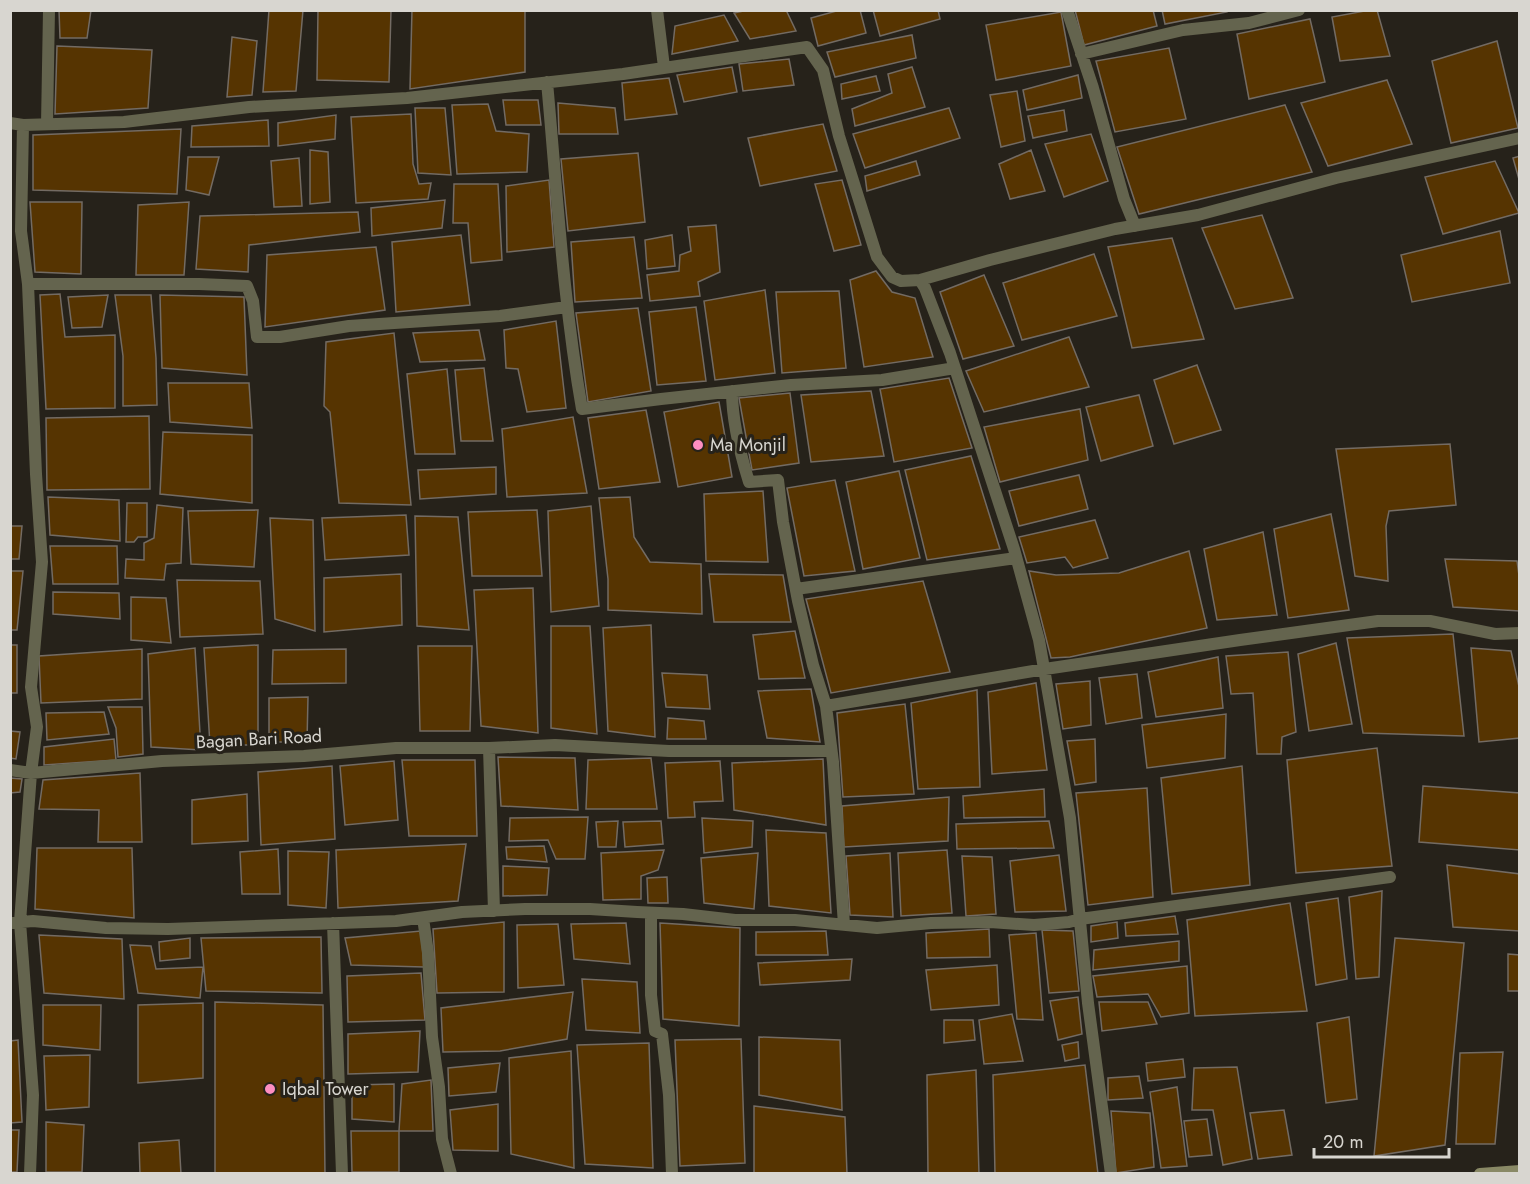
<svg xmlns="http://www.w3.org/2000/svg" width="1530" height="1184" font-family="Jost,sans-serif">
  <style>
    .building { fill: #563401; stroke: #736b63; stroke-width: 1.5 }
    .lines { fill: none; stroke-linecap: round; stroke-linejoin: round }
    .street { stroke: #64644e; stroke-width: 12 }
    .secondary { stroke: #898965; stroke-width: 12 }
    .poi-dot { fill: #fd8ec0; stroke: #26221a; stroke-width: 2 }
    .labels { text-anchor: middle; stroke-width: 6; stroke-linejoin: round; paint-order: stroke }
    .poi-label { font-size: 18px; fill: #d8d6d0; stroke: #26221a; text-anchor: start }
    .street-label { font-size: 18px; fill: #d8d6d0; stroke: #26221a }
  </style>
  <rect width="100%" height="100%" fill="#26221a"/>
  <path class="building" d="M59,10H91L87,38H60Z
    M269,10H303L296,91L263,92Z
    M318,10H391L389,82L317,80Z
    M412,10H525V72L410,89Z
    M748,10H786L796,31L750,39L734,13Z
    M840,10H860L866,33L818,46L811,18Z
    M873,10H938L940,19L880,36Z
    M1075,10H1153L1157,26L1084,45Z
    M1162,10H1227V12L1165,24Z
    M1370,10H1377L1390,56L1340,61L1332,17Z
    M1061,12L1071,66L996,80L986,25Z
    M724,15L738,41L672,54L675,26Z
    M1310,19L1325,82L1249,99L1237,34Z
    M912,35L916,58L835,77L827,52Z
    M232,37L257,41L252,95L227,97Z
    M1497,41L1518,128L1451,143L1432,61Z
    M57,46L152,50L148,108L55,114Z
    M1169,48L1186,119L1115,132L1096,61Z
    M789,59L794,85L743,91L739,64Z
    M732,67L737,92L684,102L677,75Z
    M912,67L925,107L855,126L852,109L892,93L888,74Z
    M1078,75L1082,98L1027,110L1023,90Z
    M876,76L880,91L842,99L841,84Z
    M669,78L677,114L625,120L622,83Z
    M1387,80L1412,144L1328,166L1301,103Z
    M1017,91L1025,141L1001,147L990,95Z
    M503,100H538L541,125H506Z
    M558,103L615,108L618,134H559Z
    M488,104L496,131L529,134L527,172L457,174L452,105Z
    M1285,105L1312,172L1139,214L1117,147Z
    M415,108H445L451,175L418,173Z
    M949,108L960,138L865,168L853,134Z
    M1064,110L1067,131L1033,138L1028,116Z
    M411,114L413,164L419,184L431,183L428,199L356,203L351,117Z
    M336,115L335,139L278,146V123Z
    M268,120L269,146L191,147L192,126Z
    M823,124L837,171L760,186L748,138Z
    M181,129L177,194L33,190V135Z
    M1091,134L1108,181L1064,197L1045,144Z
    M310,150L328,152L330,202L310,204Z
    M1031,150L1045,191L1010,199L999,164Z
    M638,153L645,222L568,231L561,159Z
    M1520,156V183L1513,158Z
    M188,157H219L209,195L186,190Z
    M299,158L302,206L274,207L271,161Z
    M916,161L920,175L867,191L865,176Z
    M1495,161L1519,213L1443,234L1425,177Z
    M549,180L554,247L507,252L506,186Z
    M842,180L861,245L834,251L815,184Z
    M454,184H498L502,260L471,263L468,223H453Z
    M445,200L442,228L372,236L371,208Z
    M30,202H82L81,274L35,272Z
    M189,202L184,275H136L138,205Z
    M358,212L360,232L249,245L248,272L196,269L200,216Z
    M1262,215L1293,298L1235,309L1202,228Z
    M716,225L720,272L698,282L700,296L650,301L647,275L679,271L680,255L691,251L688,227Z
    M1500,231L1510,283L1412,302L1401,255Z
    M461,235L470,305L396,312L392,242Z
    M672,235L675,266L647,269L645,240Z
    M634,237L642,298L575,302L571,242Z
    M1172,238L1204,339L1132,348L1108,247Z
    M376,247L385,310L265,327L267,255Z
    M1094,254L1117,316L1022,340L1003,283Z
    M876,271L892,292L915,298L933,357L864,367L850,280Z
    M984,275L1014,346L963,359L940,292Z
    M765,290L775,373L715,380L704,301Z
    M839,291L846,368L782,373L776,292Z
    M60,294L65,337L115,335V408L46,409L40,295Z
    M108,295L102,327L72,328L68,297Z
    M115,295H151L156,358L157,405L123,406V356Z
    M160,295L244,297L247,375L162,368Z
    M696,307L706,381L657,385L649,312Z
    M638,308L651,391L588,402L576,313Z
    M556,321L566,408L527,412L518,369L506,368L504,330Z
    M479,330L485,360L420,362L413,333Z
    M394,333L411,505L339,503L330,412L324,406L326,342Z
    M1069,337L1089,387L984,412L966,371Z
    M1197,365L1221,430L1174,444L1154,380Z
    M484,368L493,441H461L455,370Z
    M447,369L455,454H415L407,374Z
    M949,378L972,448L894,462L880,389Z
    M168,383H249L252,428L170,422Z
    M871,391L884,456L811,462L801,395Z
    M790,393L799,463L752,470L739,398Z
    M1139,395L1153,446L1101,461L1086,407Z
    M719,402L732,477L678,487L664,412Z
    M1080,409L1088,460L1000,482L984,427Z
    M646,410L660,482L599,489L588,418Z
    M149,416L150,489L47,490L46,418Z
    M573,417L587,493L507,497L502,429Z
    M163,432L252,435V503L160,494Z
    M1450,444L1456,505L1389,511L1386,526L1388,581L1355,576L1336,449Z
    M971,456L1000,549L927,560L905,470Z
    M496,467V494L420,499L418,470Z
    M899,471L920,558L863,569L846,482Z
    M1079,475L1088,509L1019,526L1009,491Z
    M835,480L855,571L804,576L787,488Z
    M763,491L768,562L706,561L704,494Z
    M48,497L119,500L120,541L50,535Z
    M630,497L634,537L650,562L701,564L702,614L608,610V579L599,498Z
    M127,503H147V537H138L134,542H126Z
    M157,505L183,508L181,563L166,564L164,580L125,578L126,559L144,560V543L154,538Z
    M591,506L599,606L551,612L548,511Z
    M258,510L254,567L191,564L188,511Z
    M537,510L542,576H472L468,512Z
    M1331,514L1349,610L1288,618L1274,529Z
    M406,515L409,555L325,560L322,518Z
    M415,516L458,517L469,630L417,626Z
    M270,518L313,520L315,631L275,619Z
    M1095,520L1108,558L1073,568L1065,557L1027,563L1019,537Z
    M10,526H22L19,559H10Z
    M1263,532L1277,615L1217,620L1204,549Z
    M50,546H117L118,584H53Z
    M1189,551L1207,628L1070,657L1051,658L1029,571L1056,575L1119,573Z
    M1445,559L1517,561L1520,583V611L1453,607Z
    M10,571H23L17,630H10Z
    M401,574L402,625L324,632V578Z
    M709,574L783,575L791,622H714Z
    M177,580L260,581L263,634L180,637Z
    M923,581L950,672L831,693L806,599Z
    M533,588L538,733L481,726L474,590Z
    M53,592L119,593L120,619L53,614Z
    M131,597L166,598L171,643L131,640Z
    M651,625L655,737L608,731L603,628Z
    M551,626H590L597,734L551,728Z
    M795,631L805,678L759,679L753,635Z
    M1453,634L1464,736L1363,733L1347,638Z
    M1336,643L1352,724L1309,731L1298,654Z
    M10,645H17V693H10Z
    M258,645V745H210L204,648Z
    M418,646H472L470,731H420Z
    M195,648L201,750L151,747L148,654Z
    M1471,648L1511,651L1520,691V738L1479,742Z
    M142,649V699L41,703L39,656Z
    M346,649V683L272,684L273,650Z
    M1288,652L1296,732L1282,737L1281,754H1257L1253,693L1231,694L1226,656Z
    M1218,657L1223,708L1156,717L1148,672Z
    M662,673L707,675L710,709L666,707Z
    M1137,674L1142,718L1106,724L1099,678Z
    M1090,681L1091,725L1063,729L1056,684Z
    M1036,683L1047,770L992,774L988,692Z
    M811,689L820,742L767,738L758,691Z
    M977,690L980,787L918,789L911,703Z
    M308,697L307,742H269V698Z
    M905,704L914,794L843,797L837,713Z
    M108,707H142L143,754L118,757L116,728Z
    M104,712L109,734L47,740L46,713Z
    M1226,714L1225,758L1147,768L1142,725Z
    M668,718L704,721L706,739H667Z
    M10,731L20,732L16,759L10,758Z
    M114,739L116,760L44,765V747Z
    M1095,739L1096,782L1075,785L1067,741Z
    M1377,748L1392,866L1296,873L1287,760Z
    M498,757L575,758L578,810L501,806Z
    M651,758L657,809H586L588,760Z
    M823,759L826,825L734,810L732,763Z
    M402,760H475L477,836H409Z
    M394,761L398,820L345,825L340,766Z
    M720,761L723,801L694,802L695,817L668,818L665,763Z
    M332,766L335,839L261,845L258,772Z
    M1242,766L1250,885L1172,894L1161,778Z
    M140,773L142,842H98L99,810L39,809L43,780Z
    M10,778L22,779L20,792L10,793Z
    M1423,786L1520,793V850L1419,842Z
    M1147,788L1153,897L1088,905L1076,793Z
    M1044,789L1045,817L964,818L963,796Z
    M247,794L248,841L192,844V800Z
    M949,797L948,841L844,847L842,806Z
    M588,817L585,859H556L548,840L509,841L510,818Z
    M702,818L753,821L752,847L704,853Z
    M618,821L616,847H598L596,822Z
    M661,821L663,844L625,847L623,822Z
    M1049,821L1054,848L957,849L956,824Z
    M766,830L826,833L831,913L769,906Z
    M466,844L458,901L338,908L336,850Z
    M544,846L547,862L507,859L506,847Z
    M37,848H132L134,918L35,909Z
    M278,849L280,894H242L240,852Z
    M664,850L658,870L641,876V899L603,900L601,853Z
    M947,850L952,913L901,916L898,853Z
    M288,851L329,852L326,908L288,905Z
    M758,853L754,909L704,903L701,858Z
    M890,853L893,917L850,915L846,856Z
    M1059,855L1066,911L1015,912L1010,861Z
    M962,856L992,857L996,914L966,916Z
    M1447,865L1520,874V931L1453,927Z
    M503,866L549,868L547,895L503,896Z
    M667,877L668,903H648L647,878Z
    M1382,891L1379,977L1356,979L1349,897Z
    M1338,898L1347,979L1316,985L1306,903Z
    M1290,903L1307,1011L1195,1016L1187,920Z
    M1175,916L1178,934L1126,936L1125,923Z
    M504,922V992L437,993L433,929Z
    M1117,922L1118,938L1091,942V926Z
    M626,923L630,964L574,959L571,924Z
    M660,923L740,928L739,1026L663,1019Z
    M558,924L564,985L518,988L517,925Z
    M989,929L990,957L927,958L926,933Z
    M1042,930L1073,931L1079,991L1049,993Z
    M421,931L424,967L351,965L345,938Z
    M826,931L828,955H756V932Z
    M1036,933L1043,1020L1017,1019L1009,935Z
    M39,935L122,939L124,999L44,993Z
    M321,937L322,993L206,991L201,938Z
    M190,938V958L160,961L159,942Z
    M1395,938L1464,943L1445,1145L1374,1156Z
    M1179,941V961L1093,970L1094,950Z
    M130,945L151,946L156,969L203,967L200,998L138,993Z
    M1508,954L1520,955V991H1508Z
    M852,959L850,980L760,985L758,963Z
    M997,965L999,1005L931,1010L926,970Z
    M1187,966L1189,1013L1161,1017L1148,994L1097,997L1093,976Z
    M421,973L425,1020L348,1022L347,976Z
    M582,979L637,982L640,1033L586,1030Z
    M573,992L567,1039L500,1051L443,1052L441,1008Z
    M1078,997L1082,1034L1058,1040L1050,1001Z
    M215,1002L323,1005L325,1174H215Z
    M1099,1002H1148L1157,1024L1102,1031Z
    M203,1003V1078L138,1083V1005Z
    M43,1005H101L100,1050L43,1045Z
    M1012,1014L1023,1061L984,1064L979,1020Z
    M1349,1017L1357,1099L1326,1103L1317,1023Z
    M944,1020H973L975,1040L944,1043Z
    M420,1031L418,1072L348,1074V1034Z
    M759,1037L840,1040L842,1110L759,1095Z
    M741,1039L745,1163L680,1166L675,1040Z
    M18,1040L22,1122L10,1123V1041Z
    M1078,1042L1079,1058L1065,1061L1062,1045Z
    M649,1043L653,1168L585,1164L577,1045Z
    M571,1051L574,1168L511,1154L509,1058Z
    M1503,1052L1495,1144H1456L1460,1053Z
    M90,1055L89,1107L46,1110L44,1056Z
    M1183,1059L1185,1077L1148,1081L1146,1063Z
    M500,1063L496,1092L449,1096L448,1068Z
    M1085,1065L1098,1174H995L993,1075Z
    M1237,1067L1252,1159L1223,1165L1213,1110H1192L1194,1068Z
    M976,1070L979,1174H928L927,1075Z
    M1139,1076L1143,1098L1108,1100V1078Z
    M431,1080L433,1131H399L402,1084Z
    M394,1084V1122L352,1119V1085Z
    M1177,1087L1187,1166L1161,1168L1150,1092Z
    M498,1104V1151L453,1150L450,1110Z
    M754,1106L845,1117L847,1174H754Z
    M1284,1110L1292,1155L1258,1159L1250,1113Z
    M1111,1111L1150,1113L1154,1167L1116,1173Z
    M1207,1119L1212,1155L1189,1157L1184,1121Z
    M46,1122L84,1125L82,1172H46Z
    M10,1130H19L17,1172H10Z
    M351,1131H399V1172H352Z
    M179,1140L181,1174H140L139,1143Z"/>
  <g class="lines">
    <path class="street" d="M657,10L664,67
      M1067,10L1093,88L1124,199L1135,226
      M1081,54L1183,30L1249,23L1299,10
      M547,82C557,191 563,301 582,409L661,399L791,385L882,380L955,368
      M10,123L23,125L21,231L28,284
      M47,124L49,10
      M23,125L124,122L249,107L407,98L623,74L807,47L823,70L839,136L877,257L892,277L901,281L920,280L925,288L950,353L1014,549L1039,640L1070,818L1088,1003L1111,1174
      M920,280L990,260L1115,229L1198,215L1336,178L1520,138
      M732,391C732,422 740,453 749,482L778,480L783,522L798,601L813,665L826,706L833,762L844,925
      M796,589L1016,558
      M826,706L1045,669L1240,640L1378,621H1430L1495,634L1520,633
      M10,770L31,773L162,761L304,756L396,748H489
      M494,911L489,748L555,745L669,751H831
      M651,913V995L655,1031L662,1034L669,1095L672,1174
      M423,918L428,953L432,1037L439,1087L442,1139L451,1174
      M10,923L33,921L106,928L168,929L396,921L462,912L525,909H590L637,912L683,914L735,920H795L877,928L931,923L990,922L1034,925L1069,922L1080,919L1390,877
      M333,923L342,1174
      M30,1174L33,1095L20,922L31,773L37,727L31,687L42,562L36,474L28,284H199L247,286L253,301L257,337H280L349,326L500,316L567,307"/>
    <path class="secondary" d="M1480,1174L1520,1171"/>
  </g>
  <g class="poi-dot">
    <circle cx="698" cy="445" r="6"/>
    <circle cx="270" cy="1089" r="6"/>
  </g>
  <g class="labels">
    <g class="poi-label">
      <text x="710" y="451">Ma Monjil</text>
      <text x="282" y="1095">Iqbal Tower</text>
    </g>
    <g class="street-label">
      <text transform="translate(259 739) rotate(-3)" y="6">Bagan Bari Road</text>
    </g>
  </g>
  <rect width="1530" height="1184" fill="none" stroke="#d8d6d0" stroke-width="24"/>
  <path d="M1314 1148v9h135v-9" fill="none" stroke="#d8d6d0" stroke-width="3"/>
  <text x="1323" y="1148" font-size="18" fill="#d8d6d0" stroke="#26221a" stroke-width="4.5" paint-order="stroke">20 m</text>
</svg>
